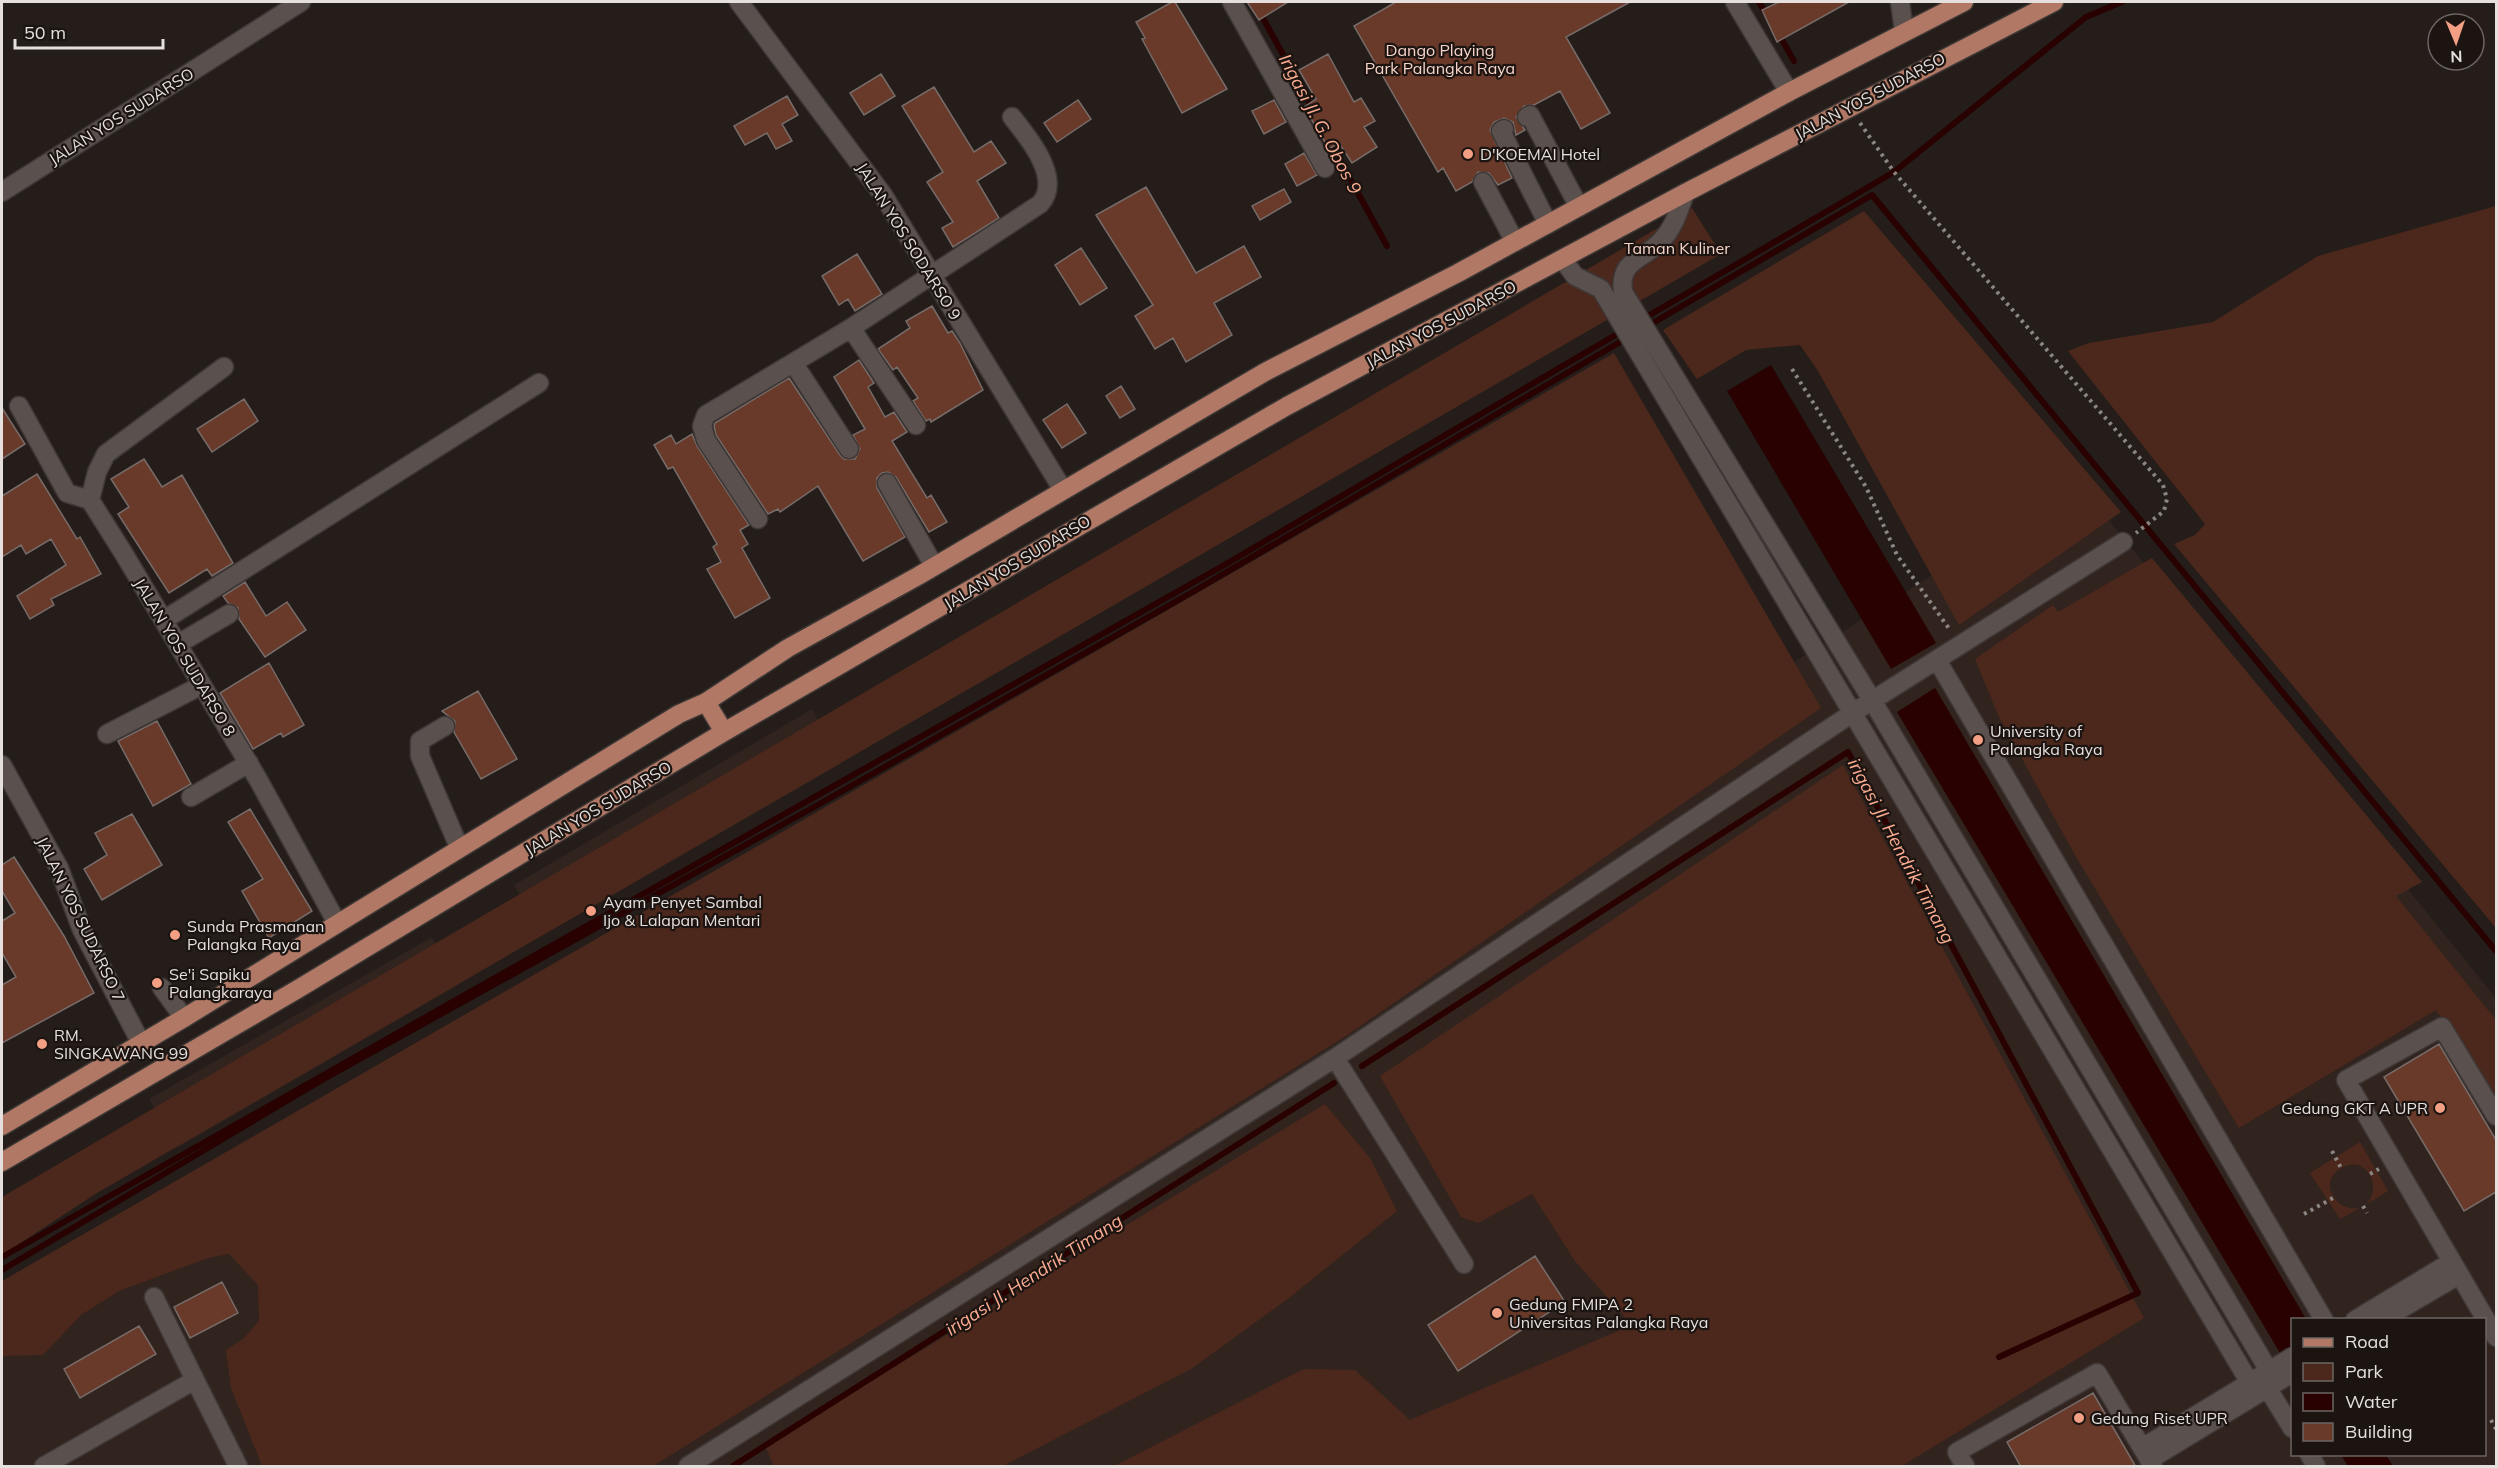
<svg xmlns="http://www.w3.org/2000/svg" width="2498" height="1468" font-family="Mulish,sans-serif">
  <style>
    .built { fill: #31231e; fill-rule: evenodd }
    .green { fill: #4c281c }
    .water { fill: #280100 }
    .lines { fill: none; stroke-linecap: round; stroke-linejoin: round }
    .stream { stroke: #280100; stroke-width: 6 }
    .building { fill: #693929; stroke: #766c69; stroke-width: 1.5 }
    .minor-casing { stroke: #3d3735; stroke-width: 21 }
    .major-casing { stroke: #3d3735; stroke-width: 21 }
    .path { stroke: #8b8583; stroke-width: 4; stroke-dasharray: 3 4.5; stroke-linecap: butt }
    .minor { stroke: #5a514e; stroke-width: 18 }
    .major { stroke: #b07865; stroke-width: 18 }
    .poi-dot { fill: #f39f83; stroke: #1b1411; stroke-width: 2 }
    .labels { text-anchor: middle; stroke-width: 4.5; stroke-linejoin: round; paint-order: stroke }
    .park-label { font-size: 16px; fill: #f6d4c9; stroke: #1b1411 }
    .street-label { font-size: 16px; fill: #e5dfdd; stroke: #1b1411 }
    .poi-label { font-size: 16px; fill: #e5dfdd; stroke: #1b1411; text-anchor: start }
    .water-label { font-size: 18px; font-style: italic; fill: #fcac91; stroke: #1b1411 }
  </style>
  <rect width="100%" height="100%" fill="#241d1a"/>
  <path class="built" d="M2079,483L2496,998V1466H513ZM2292,1320H2484V1454H2292Z
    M812,709L842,763L542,936L514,885Z
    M432,937L460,984L177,1148L149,1099Z
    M228,1181L375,1466H2V1310Z"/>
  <path class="green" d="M2496,206V928L2174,544L2195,535L2205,524L2068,351L2089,343L2213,322L2318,256Z
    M1692,208L1721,254L97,1193L2,1255V1197Z
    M1864,211L2121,512L1959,625L1818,371L1800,345L1746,350L1697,379L1663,330Z
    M1614,353L1821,708L1346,1036L653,1466H262L231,1388L226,1350L243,1339L259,1321L258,1285L229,1254L208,1258L119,1291L81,1315L43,1355L2,1356V1281Z
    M2152,558L2422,882L2396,896L2496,1020V1100L2436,1010L2239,1128L2075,855L1999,717L1975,659L2053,605L2058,612Z
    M1843,765L2144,1318L1902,1466H1114L1304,1369L1355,1370L1410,1420L1632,1325L1575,1261L1532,1194L1478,1223L1461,1217L1380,1076Z
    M1325,1104L1370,1158L1397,1211L1289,1298L1191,1369L1003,1466H774L765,1446Z
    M2360,1142L2388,1191L2367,1204C2383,1185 2365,1154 2341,1168C2317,1182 2336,1213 2360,1208L2340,1219L2310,1173Z"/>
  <path class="water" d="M1771,365L1936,643L1891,669L1727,391Z
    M1935,688L2306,1319L2292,1320V1373L1897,712Z
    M2341,1455H2386L2393,1466H2348Z"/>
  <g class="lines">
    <path class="stream" d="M1254,2L1313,109
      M1759,2L1766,14
      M1778,33L1794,61
      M1330,142L1387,246
      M1643,319L1894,172L2086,17L2122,2
      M1646,327L1872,195L2496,951
      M1362,1066L1848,752L2138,1293L1999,1357
      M2,1257L1226,564L1624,330
      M2,1270L322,1080L823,802L1196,590L1627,338
      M733,1466L1334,1083"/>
  </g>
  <path class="building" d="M1172,2H1175L1227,89L1182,113L1142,39L1145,38L1136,22Z
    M1247,2H1288L1259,20Z
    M1396,2H1630L1566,37L1610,113L1581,129L1560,91L1534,105L1524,106L1516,117L1525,130L1516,135L1513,122L1504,118L1494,122L1490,130L1512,178L1498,185L1489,173L1478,172L1472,182L1456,191L1443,168L1438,172L1354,26Z
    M1779,2H1849L1777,42L1762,10Z
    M1328,54L1354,102L1361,98L1375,121L1364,127L1377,147L1352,163L1339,143L1329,149L1304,107L1316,99L1299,70Z
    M881,74L895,96L864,115L850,93Z
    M934,87L974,152L991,141L1006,163L977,181L999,218L953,247L942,228L953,222L927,182L943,172L902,106Z
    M787,96L798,115L782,124L792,141L776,149L767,133L745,145L734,126Z
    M1078,100L1091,119L1057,142L1044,123Z
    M1274,100L1286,122L1264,134L1252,111Z
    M1304,153L1317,175L1297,186L1285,164Z
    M1146,187L1196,273L1244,246L1261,277L1214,303L1232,335L1186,362L1173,338L1155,349L1135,316L1153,305L1096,215Z
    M1284,189L1291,202L1260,220L1252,206Z
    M1081,248L1107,288L1080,305L1055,265Z
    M857,254L882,294L855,311L848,299L839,305L822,276Z
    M932,306L948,333L952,331L960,343L983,390L931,422L930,419L926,421L913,401L918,398L897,367L893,370L878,349L910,328L906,321Z
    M859,360L874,383L868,387L885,417L894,412L907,432L892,441L927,498L931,495L947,522L929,532L896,477L888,472L882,473L877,478V488L905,537L863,561L818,486L780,512L778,509L768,514L716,435L714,426L715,423L789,378L840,455L844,459H855L860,449L853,435L865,429L834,377Z
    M1121,386L1135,409L1120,418L1106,396Z
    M244,399L258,421L212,452L197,429Z
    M1067,404L1086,433L1062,448L1043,420Z
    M2,408L25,444L2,459Z
    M692,434L697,446L749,525L740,530L748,544L742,548L770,598L735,618L707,569L721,562L713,547L717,544L673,467L668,469L654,445L671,435L676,444Z
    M144,459L162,487L182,475L233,563L212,576L207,569L169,593L118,514L129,507L111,479Z
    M37,474L77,539L80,537L101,574L51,599L54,605L30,619L17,596L66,565L51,539L26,554L21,545L2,557V496Z
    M245,582L266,616L287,602L306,630L265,657L239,619L238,608L228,603L223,596Z
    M269,663L304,725L283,737L281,733L253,749L220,693Z
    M478,691L517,759L481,779L454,732L455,721L442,711Z
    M157,721L191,784L153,806L118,741Z
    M250,809L312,911L269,938L242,891L263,879L228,822Z
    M132,814L162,865L102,900L84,869L107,855L95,833Z
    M14,857L64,936L94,993L2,1043V985L16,977L2,953V921L15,913L2,891V865Z
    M2439,1044L2496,1140V1192L2464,1211L2384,1077Z
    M1535,1256L1565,1302L1458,1371L1428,1325Z
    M222,1282L238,1313L190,1338L174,1307Z
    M139,1326L156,1354L80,1398L64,1369Z
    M2093,1393L2136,1467H2021L2007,1442Z"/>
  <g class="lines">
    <defs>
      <path id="minor" d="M739,2L883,195L1063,490
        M1232,2L1325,168
        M1735,2L1789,92
        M1900,2L1904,31
        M1527,117L1530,115L1579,207
        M1504,129L1501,131L1548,224
        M1483,182L1515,242
        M2,192L301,2
        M1685,193C1679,211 1673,230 1659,243C1640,261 1619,261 1623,292L1872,700L2269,1371L2268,1389L2292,1428
        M1563,260L1575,276L1601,289L2250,1383L2268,1389
        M851,328L916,425
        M794,364L849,449
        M19,406L67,493L90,500L124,554L259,781L337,923
        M887,483L934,566
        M90,500L97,472L106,454L224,367
        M758,519L706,440L702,426L706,415L851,328L1040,204C1063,179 1028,137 1012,117
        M164,620L539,383
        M178,644L229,614
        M1937,660L2324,1320
        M445,726L420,741V756L459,847
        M107,734L202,685
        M2,765L59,868L82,930L141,1043
        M191,797L249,763
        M162,988L184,1018
        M1335,1058L1464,1264
        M2496,1116L2442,1027L2346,1080L2496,1337
        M154,1297L195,1380
        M2355,1320L2451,1262
        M2382,1320L2459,1275
        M2142,1448L2292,1357
        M2309,1454L2316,1466
        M2149,1460L2292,1373
        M44,1466L195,1380L238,1466
        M688,1466L1335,1058L1854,712L2123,542
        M1965,1466L1957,1452L2097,1373L2153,1466"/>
      <path id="major" d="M706,702L724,732
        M2,1126L184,1018L679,714L706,702L788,648L918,576L1265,372L1458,273L1789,92L1964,2
        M2,1162L298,989L724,732L1287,406L1685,193L2054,2"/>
    </defs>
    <use href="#minor" class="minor-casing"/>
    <use href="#major" class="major-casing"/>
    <path class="path" d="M1860,123L1894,172L2163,485L2167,499L2164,511L2136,533
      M1792,369L1866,487L1897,555L1950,630
      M2332,1151L2341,1168
      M2370,1174L2379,1169
      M2363,1206L2367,1213
      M2304,1214L2333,1198
      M2491,1420L2496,1429"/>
    <use href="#minor" class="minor"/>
    <use href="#major" class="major"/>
  </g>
  <g class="poi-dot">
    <circle cx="1468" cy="154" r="6"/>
    <circle cx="1978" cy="740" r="6"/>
    <circle cx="591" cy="911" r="6"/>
    <circle cx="175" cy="935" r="6"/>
    <circle cx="157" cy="983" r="6"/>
    <circle cx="42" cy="1044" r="6"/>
    <circle cx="2440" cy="1108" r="6"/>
    <circle cx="1497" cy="1313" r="6"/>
    <circle cx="2079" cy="1418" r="6"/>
  </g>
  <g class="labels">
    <g class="park-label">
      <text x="1440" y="56">Dango Playing<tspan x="1440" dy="18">Park Palangka Raya</tspan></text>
      <text x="1677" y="254">Taman Kuliner</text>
    </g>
    <g class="street-label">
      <text transform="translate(1870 96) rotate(-28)" y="6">JALAN YOS SUDARSO</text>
      <text transform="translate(121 116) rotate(-32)" y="6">JALAN YOS SUDARSO</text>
      <text transform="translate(909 241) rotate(58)" y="6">JALAN YOS SODARSO 9</text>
      <text transform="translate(1441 324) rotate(-28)" y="6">JALAN YOS SUDARSO</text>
      <text transform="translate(1017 562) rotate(-31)" y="6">JALAN YOS SUDARSO</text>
      <text transform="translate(185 657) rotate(59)" y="6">JALAN YOS SUDARSO 8</text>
      <text transform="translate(598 808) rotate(-31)" y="6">JALAN YOS SUDARSO</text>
      <text transform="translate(81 919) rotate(64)" y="6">JALAN YOS SUDARSO 7</text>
    </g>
    <g class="poi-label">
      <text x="1480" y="160">D'KOEMAI Hotel</text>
      <text x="1990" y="737">University of<tspan x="1990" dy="18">Palangka Raya</tspan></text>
      <text x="603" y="908">Ayam Penyet Sambal<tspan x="603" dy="18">Ijo &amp; Lalapan Mentari</tspan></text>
      <text x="187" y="932">Sunda Prasmanan<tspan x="187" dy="18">Palangka Raya</tspan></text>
      <text x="169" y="980">Se'i Sapiku<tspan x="169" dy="18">Palangkaraya</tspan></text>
      <text x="54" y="1041">RM.<tspan x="54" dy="18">SINGKAWANG 99</tspan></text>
      <text x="2428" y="1114" text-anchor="end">Gedung GKT A UPR</text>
      <text x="1509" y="1310">Gedung FMIPA 2<tspan x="1509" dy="18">Universitas Palangka Raya</tspan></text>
      <text x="2091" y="1424">Gedung Riset UPR</text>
    </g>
    <g class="water-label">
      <text transform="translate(1320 124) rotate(62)" y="6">Irigasi Jl. G. Obos 9</text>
      <text transform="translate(1901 851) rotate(62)" y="6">irigasi Jl. Hendrik Timang</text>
      <text transform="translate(1034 1275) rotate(-33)" y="6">irigasi Jl. Hendrik Timang</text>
    </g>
  </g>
  <rect width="2498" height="1468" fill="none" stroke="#e5dfdd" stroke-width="6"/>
  <rect x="2291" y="1318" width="195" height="138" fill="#1b1411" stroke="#6c6563" stroke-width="1.5"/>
  <rect x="2303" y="1338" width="30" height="9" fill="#b07865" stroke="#6c6563" stroke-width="1.5"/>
  <text x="2345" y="1348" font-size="18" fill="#e5dfdd">Road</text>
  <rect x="2303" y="1363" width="30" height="18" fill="#4c281c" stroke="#6c6563" stroke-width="1.5"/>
  <text x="2345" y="1378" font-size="18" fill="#e5dfdd">Park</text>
  <rect x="2303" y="1393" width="30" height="18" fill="#280100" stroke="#6c6563" stroke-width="1.5"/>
  <text x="2345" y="1408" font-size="18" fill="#e5dfdd">Water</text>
  <rect x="2303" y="1423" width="30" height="18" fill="#693929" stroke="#6c6563" stroke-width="1.5"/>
  <text x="2345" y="1438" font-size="18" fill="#e5dfdd">Building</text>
  <g transform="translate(2456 42) rotate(178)"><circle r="28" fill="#1b1411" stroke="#6c6563" stroke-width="1.5"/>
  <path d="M0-4.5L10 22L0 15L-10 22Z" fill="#f39f83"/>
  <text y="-9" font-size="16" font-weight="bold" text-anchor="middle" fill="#e5dfdd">N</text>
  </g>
  <path d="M15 39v9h148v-9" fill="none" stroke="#e5dfdd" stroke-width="3"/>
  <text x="24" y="39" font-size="18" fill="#e5dfdd" stroke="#1b1411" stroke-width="4.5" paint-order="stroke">50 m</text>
</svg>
